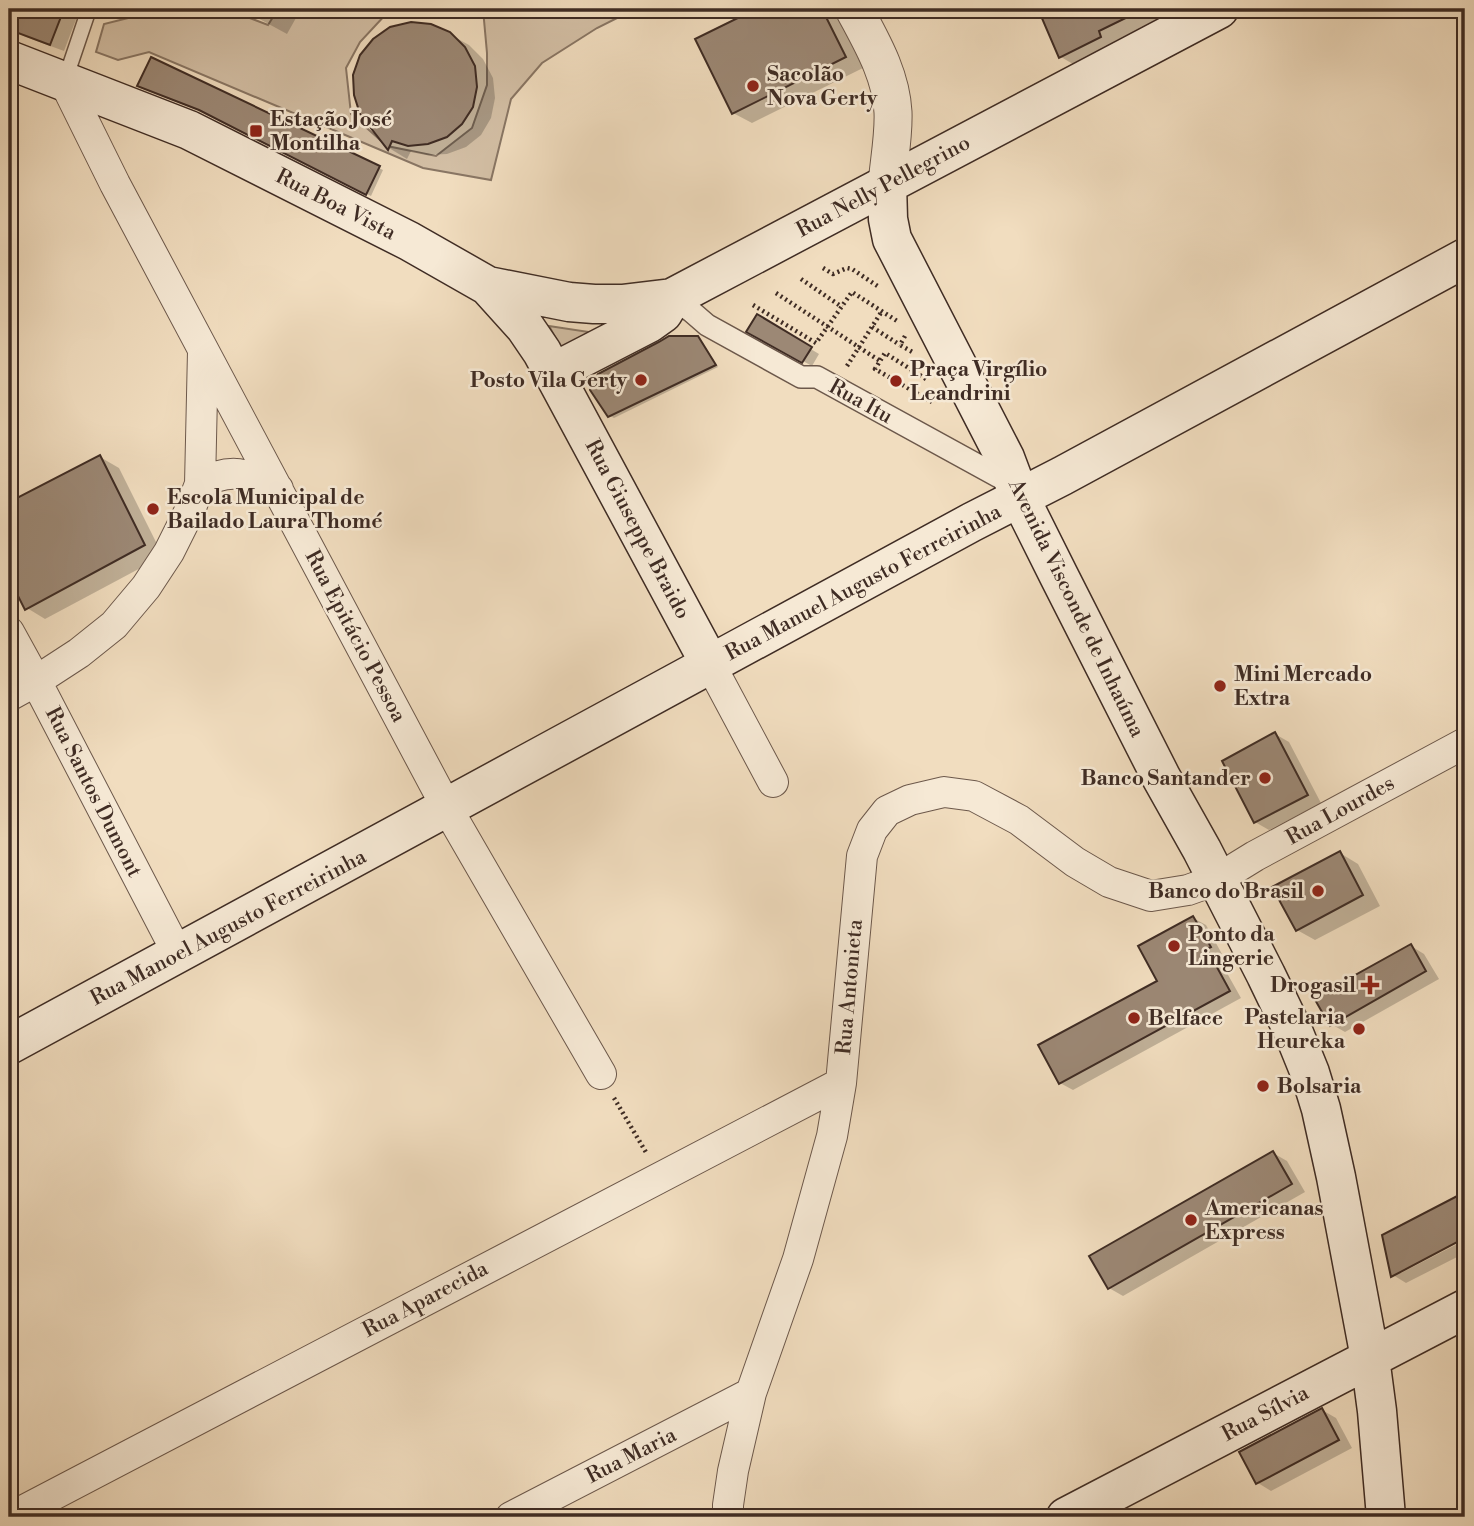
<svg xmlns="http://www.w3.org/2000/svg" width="1474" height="1526" font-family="'Libre Bodoni',serif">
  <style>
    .green { fill: #d3bfa5; stroke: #897664; stroke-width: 2 }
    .shadow { fill: #0003 }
    .building { fill: #9c8875; stroke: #3f2c24; stroke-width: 2 }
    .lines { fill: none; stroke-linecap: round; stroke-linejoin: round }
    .service-casing { stroke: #6c584b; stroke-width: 17 }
    .pedestrian-casing { stroke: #6c584b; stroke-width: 24 }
    .minor-casing { stroke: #6c584b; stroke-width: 32 }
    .tertiary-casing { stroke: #6c584b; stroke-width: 39 }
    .secondary-casing { stroke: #3f2c24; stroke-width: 41 }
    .path { stroke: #3f2c24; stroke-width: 4.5; stroke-dasharray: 2 3.5; stroke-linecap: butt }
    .service { stroke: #f6e9d5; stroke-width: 14 }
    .pedestrian { stroke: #f6e9d5; stroke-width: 21 }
    .minor { stroke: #f6e9d5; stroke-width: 30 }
    .tertiary { stroke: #f6e9d5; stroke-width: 37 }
    .secondary { stroke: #f6e9d5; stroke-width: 38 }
    .poi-dot { fill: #8f2418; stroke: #f6e9d5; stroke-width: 2.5 }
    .labels { text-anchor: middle; stroke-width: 5; stroke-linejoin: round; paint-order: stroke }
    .poi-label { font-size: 21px; font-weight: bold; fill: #3f2c24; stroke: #f6e9d5; text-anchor: start }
    .street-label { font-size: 21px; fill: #3f2c24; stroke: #f6e9d5 }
  </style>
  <rect width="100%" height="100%" fill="#f1ddbf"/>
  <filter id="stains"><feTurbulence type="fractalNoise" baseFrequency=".00286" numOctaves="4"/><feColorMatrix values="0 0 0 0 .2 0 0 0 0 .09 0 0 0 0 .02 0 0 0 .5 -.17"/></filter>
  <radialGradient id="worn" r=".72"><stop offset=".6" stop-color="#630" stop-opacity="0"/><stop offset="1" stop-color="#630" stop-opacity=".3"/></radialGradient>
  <path class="green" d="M149,9H226L268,25L278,9H387V13L360,42L346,68L351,114L387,146L436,156L472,128L487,85V53L483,9H635L597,28L542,63L511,99L491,180L423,168L149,52L118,60L96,52L104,24L140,15Z
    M549,326L602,334L565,355Z"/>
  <path class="shadow" d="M19,9H80L64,51L26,37L12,30Z
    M241,9H301L287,34Z
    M760,9H834L863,68L752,123L733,113L697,40Z
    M1040,9H1180L1115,41L1117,46L1078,67L1061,57Z
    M449,34L469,45L483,59L493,78L495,98L491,118L481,135L466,147L447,154L428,155L411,151L407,159L389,148L361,113Z
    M152,59L383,170L371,196L205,112Z
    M758,317L819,354L812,366L749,331Z
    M697,338L701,340L718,367L614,418L610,416Z
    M100,457L119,468L163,556L45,619L27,608L9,574V504Z
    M1275,734L1289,742L1321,803L1269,830L1255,822Z
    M1340,853L1358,864L1380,906L1315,940L1297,930Z
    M1193,918L1206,925L1222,954L1218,957L1241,998L1073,1090L1060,1083L1159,982Z
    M1411,946L1424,954L1439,979L1345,1032L1331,1024Z
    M1273,1153L1287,1161L1305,1192L1123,1296L1109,1288Z
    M1465,1194V1236L1401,1269V1273L1465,1240V1253L1406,1283L1393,1275L1384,1236Z
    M1322,1410L1336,1418L1352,1448L1271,1491L1258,1483Z"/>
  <path class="building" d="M17,9H64L50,45L10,30Z
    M756,9H822L846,57L732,114L695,39Z
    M1038,9H1144L1099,31L1101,37L1059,58Z
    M411,22L431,24L450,32L465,47L475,66L477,87L473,107L462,124L447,137L428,144L408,146L392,141L388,150L360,114L354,95L353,75L360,55L373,39L390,27Z
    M151,57L380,166L366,195L199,110L137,86Z
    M757,314L812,347L802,363L746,332Z
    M669,336H698L716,365L608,417L590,390L598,374L659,342Z
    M100,455L145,545L25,610L9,578V502Z
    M1275,732L1308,795L1254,823L1222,761Z
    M1340,851L1363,895L1296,931L1272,887Z
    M1193,916L1211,947L1207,949L1230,991L1059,1084L1038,1045L1157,981L1138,946Z
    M1411,944L1426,971L1330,1026L1314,998Z
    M1273,1151L1292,1184L1108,1289L1089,1256Z
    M1465,1192V1238L1391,1277L1382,1235Z
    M1322,1408L1339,1440L1256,1484L1239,1452Z"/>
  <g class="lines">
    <defs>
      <path id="service" d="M65,80L89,9"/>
      <path id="pedestrian" d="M672,298L692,312L707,325L801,377H817L1012,484"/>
      <path id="minor" d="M64,81L115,184L447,808L601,1074
        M200,484C232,466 247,474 278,489
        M9,632L36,681L178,954
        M710,664L773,782
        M9,696L36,681L79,653L114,625L146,587L169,552L190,510L200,484L203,351
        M11,1517L841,1083
        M511,1517L751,1393
        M728,1517V1505L733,1471L751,1393L798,1259L832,1136L841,1083L862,856L872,830L887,811L910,800L944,792L974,796L1019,820L1075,862L1109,882L1151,896L1188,890L1216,880L1255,856L1465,743"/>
      <path id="tertiary" d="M854,9C871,41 891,74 893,112C894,135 889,161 887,184"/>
      <path id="secondary" d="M9,60L189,130L409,241L488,286L569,302L594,304H622L672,298
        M887,184L888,219L892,239L1005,458L1020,498L1059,576L1161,777L1202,850L1266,975L1293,1031L1310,1073L1321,1109L1336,1177L1370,1358L1377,1411L1386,1517
        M488,286L525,327L542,352L710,664
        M554,372L649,323L663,313L672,298L1219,9
        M9,1045L972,522L1062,476L1465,258
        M1066,1517L1465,1309"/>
    </defs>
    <use href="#service" class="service-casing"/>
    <use href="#pedestrian" class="pedestrian-casing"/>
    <use href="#minor" class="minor-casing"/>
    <use href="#tertiary" class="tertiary-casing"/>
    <use href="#secondary" class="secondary-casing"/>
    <path class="path" d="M823,268L833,274L847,268L852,269L879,287
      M801,279L842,307
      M776,293L880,361
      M753,305L816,343L852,292L897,321
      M872,327L900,345
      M905,336L900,345L914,353
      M847,366L882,311
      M926,379L885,353L875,369L932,402
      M614,1098L647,1154"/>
    <use href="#service" class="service"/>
    <use href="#pedestrian" class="pedestrian"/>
    <use href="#minor" class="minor"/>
    <use href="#tertiary" class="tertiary"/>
    <use href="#secondary" class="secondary"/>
  </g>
  <g class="poi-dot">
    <circle cx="753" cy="86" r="7"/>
    <rect x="249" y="124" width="14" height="14" rx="3.5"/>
    <circle cx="641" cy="380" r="7"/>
    <circle cx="896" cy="381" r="7"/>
    <circle cx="153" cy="509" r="7"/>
    <circle cx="1220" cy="686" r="7"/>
    <circle cx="1265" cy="778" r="7"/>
    <circle cx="1318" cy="891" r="7"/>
    <circle cx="1174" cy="946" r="7"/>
    <path d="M1366.5 974.5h7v7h7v7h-7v7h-7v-7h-7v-7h7z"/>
    <circle cx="1134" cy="1018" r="7"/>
    <circle cx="1359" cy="1029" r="7"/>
    <circle cx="1263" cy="1086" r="7"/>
    <circle cx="1191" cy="1220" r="7"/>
  </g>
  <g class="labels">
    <g class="poi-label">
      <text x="767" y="81">Sacolão<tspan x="767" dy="24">Nova Gerty</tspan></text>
      <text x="270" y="126">Estação José<tspan x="270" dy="24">Montilha</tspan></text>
      <text x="910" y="376">Praça Virgílio<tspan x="910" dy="24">Leandrini</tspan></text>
      <text x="627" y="387" text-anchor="end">Posto Vila Gerty</text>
      <text x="167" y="504">Escola Municipal de<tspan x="167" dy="24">Bailado Laura Thomé</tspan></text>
      <text x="1234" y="681">Mini Mercado<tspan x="1234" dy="24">Extra</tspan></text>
      <text x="1251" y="785" text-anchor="end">Banco Santander</text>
      <text x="1304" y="898" text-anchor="end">Banco do Brasil</text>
      <text x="1188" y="941">Ponto da<tspan x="1188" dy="24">Lingerie</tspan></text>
      <text x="1356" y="992" text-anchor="end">Drogasil</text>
      <text x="1345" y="1024" text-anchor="end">Pastelaria<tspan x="1345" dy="24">Heureka</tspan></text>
      <text x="1148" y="1025">Belface</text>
      <text x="1277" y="1093">Bolsaria</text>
      <text x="1205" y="1215">Americanas<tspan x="1205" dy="24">Express</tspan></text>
    </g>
    <g class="street-label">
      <text transform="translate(883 186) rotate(-28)" y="7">Rua Nelly Pellegrino</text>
      <text transform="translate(336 204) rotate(27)" y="7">Rua Boa Vista</text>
      <text transform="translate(861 401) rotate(29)" y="7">Rua Itu</text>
      <text transform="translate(638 529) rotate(62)" y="7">Rua Giuseppe Braido</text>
      <text transform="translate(863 582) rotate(-28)" y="7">Rua Manuel Augusto Ferreirinha</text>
      <text transform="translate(1077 608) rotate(64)" y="7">Avenida Visconde de Inhaúma</text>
      <text transform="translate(356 636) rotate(62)" y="7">Rua Epitácio Pessoa</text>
      <text transform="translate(94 792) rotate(63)" y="7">Rua Santos Dumont</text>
      <text transform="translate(1340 810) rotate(-29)" y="7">Rua Lourdes</text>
      <text transform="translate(228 927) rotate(-28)" y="7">Rua Manoel Augusto Ferreirinha</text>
      <text transform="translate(849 987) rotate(-85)" y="7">Rua Antonieta</text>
      <text transform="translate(425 1299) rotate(-28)" y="7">Rua Aparecida</text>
      <text transform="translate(1265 1413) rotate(-28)" y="7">Rua Sílvia</text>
      <text transform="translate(631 1455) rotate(-27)" y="7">Rua Maria</text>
    </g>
  </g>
  <rect width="1474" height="1526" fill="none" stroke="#f1ddbf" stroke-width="35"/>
  <rect x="10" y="10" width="1453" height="1505" fill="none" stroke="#3f2c24" stroke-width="3.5"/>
  <rect x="18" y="18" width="1439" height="1491" fill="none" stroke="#3f2c24" stroke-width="2"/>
  <rect width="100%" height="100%" filter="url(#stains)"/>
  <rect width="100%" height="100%" fill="url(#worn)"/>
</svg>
